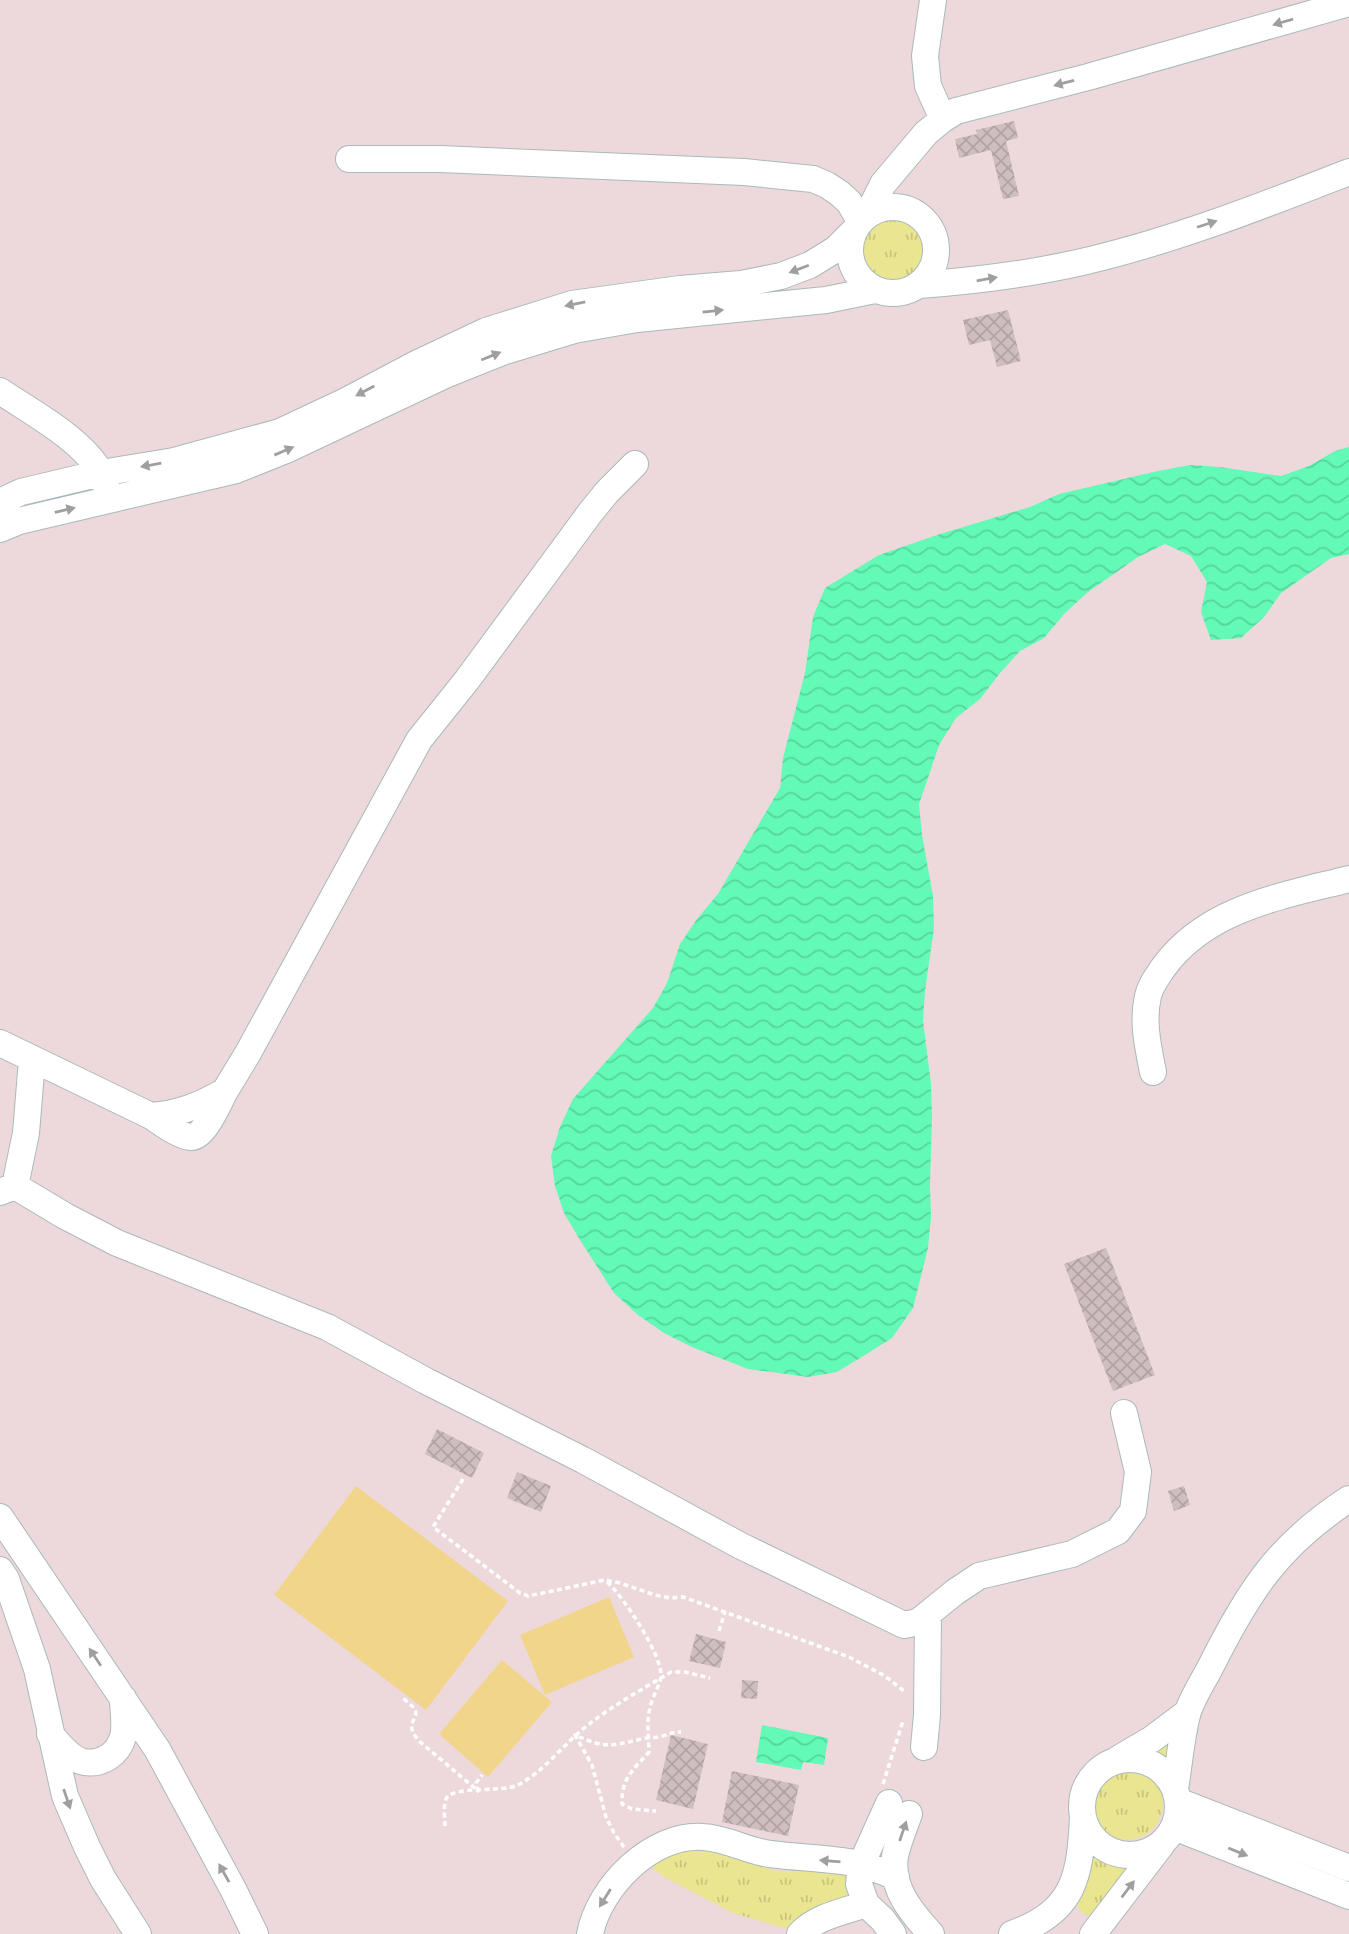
<svg xmlns="http://www.w3.org/2000/svg" width="1349" height="1934" font-family="'DejaVu Sans',sans-serif">
  <style>
    .grass { fill: url(#grass-tufts) }
    .pitch { fill: #f1d58b }
    .water { fill: url(#water-waves) }
    .building { fill: url(#building-cross-hatch) }
    .lines { fill: none; stroke-linecap: round; stroke-linejoin: round }
    .minor-casing { stroke: #aab9bb; stroke-width: 28 }
    .path { stroke: #fff; stroke-width: 3.5; stroke-dasharray: 5 3.5; stroke-linecap: butt }
    .minor { stroke: #fff; stroke-width: 26 }
    .oneway { fill: #9f9f9f }
  </style>
  <defs>
    <pattern id="grass-tufts" width="24" height="20" patternUnits="userSpaceOnUse" patternTransform="scale(1.75)"><rect width="24" height="20" fill="#e9e591"/><path d="M3 7l-1-3M5 7V3M7 7l1-3M15 17l-1-3M17 17v-4M19 17l1-3" fill="none" stroke="#c8c47d"/></pattern>
    <pattern id="water-waves" width="16" height="10" patternUnits="userSpaceOnUse" patternTransform="scale(1.75)"><rect width="16" height="10" fill="#63f9b7"/><path d="M0 5q4-4 8 0t8 0" fill="none" stroke="#56d59d"/></pattern>
    <pattern id="building-cross-hatch" width="8" height="8" patternUnits="userSpaceOnUse" patternTransform="scale(1.75)"><rect width="8" height="8" fill="#cebec0"/><path d="M0 0l8 8M0 8l8-8" fill="none" stroke="#b1a3a5"/></pattern>
  </defs>
  <rect width="100%" height="100%" fill="#edd9dc"/>
  <path class="grass" d="M860 249a33 33 0 1 1 66 0a33 33 0 1 1-66 0Z
    M1177,1730L1169,1765L1164,1766L1149,1755Z
    M1091 1804a36 36 0 1 1 72 0a36 36 0 1 1-72 0Z
    M688,1843L772,1870L795,1872L842,1867L848,1870L855,1896L791,1930L733,1913L666,1878L653,1869L652,1861Z
    M1090,1848C1106,1857 1119,1865 1139,1864L1096,1915C1083,1918 1077,1910 1076,1898Z"/>
  <path class="pitch" d="M356,1486L508,1601L426,1710L274,1595Z
    M609,1597L634,1657L545,1695L520,1635Z
    M502,1660L552,1702L488,1777L439,1734Z"/>
  <path class="water" d="M1349,447V554L1331,558L1281,593L1264,617L1241,638L1211,640L1201,612L1207,582L1191,556L1165,544L1138,557L1088,592L1065,613L1044,638L1020,651L1000,673L980,699L956,718L939,745L929,775L919,804L922,835L933,896L934,928L925,991L923,1021L931,1084L932,1118L930,1185L931,1217L928,1248L913,1308L892,1338L865,1355L837,1372L808,1377L748,1369L692,1347L664,1333L638,1315L614,1293L580,1240L564,1213L555,1186L551,1156L560,1127L573,1099L653,1008L667,983L680,944L697,919L718,894L780,788L783,758L805,673L813,617L825,588L879,555L937,535L1030,507L1059,494L1158,471L1190,465L1220,467L1281,476L1309,466L1335,451Z
    M762,1725L828,1738L824,1765L803,1762L801,1770L756,1762Z"/>
  <path class="building" d="M1014,121L1018,138L1006,141L1019,196L1003,199L991,150L959,158L955,139L977,134L976,130Z
    M1008,310L1021,361L997,367L990,340L969,345L963,320Z
    M1106,1248L1155,1375L1113,1391L1064,1264Z
    M437,1429L484,1453L472,1478L425,1454Z
    M517,1472L551,1486L541,1512L507,1498Z
    M1184,1486L1190,1505L1174,1511L1168,1491Z
    M696,1634L726,1642L720,1668L689,1661Z
    M742,1680L758,1681L757,1699L741,1698Z
    M671,1735L708,1744L693,1809L656,1800Z
    M732,1771L799,1785L788,1836L722,1822Z"/>
  <g class="lines">
    <defs>
      <path id="minor" d="M933,0L925,56L928,86L943,119
        M349,159H440L744,172L813,179L827,185L839,193L849,202L860,221
        M850 250a43 43 0 1 1 86 0a43 43 0 1 1-86 0Z
        M868,214L883,184L926,133L943,119L956,111L1088,77L1349,3
        M919,285C973,281 1029,274 1082,262C1173,241 1262,206 1349,172
        M0,391C31,412 84,440 101,474C104,478 105,484 107,489
        M0,502L21,492L101,473L174,461L280,432L346,401L416,364L486,331L572,304L680,289L741,284L781,276L810,265L836,249L854,231
        M0,529L19,521L236,470L286,450L445,375L505,351L574,330L637,319L826,300L875,290
        M0,1043L151,1116
        M1153,1072C1148,1047 1142,1021 1148,996C1150,986 1157,977 1163,968C1206,908 1282,896 1349,879
        M225,1091L248,1053L419,740L467,680L590,513L607,492L635,464
        M225,1091C219,1102 204,1139 190,1137C177,1135 162,1123 151,1116C179,1114 201,1105 225,1091Z
        M15,1186L65,1216L117,1243L327,1327L426,1381L583,1460L741,1546L904,1625L918,1622L955,1592L979,1576L1072,1554L1118,1531L1133,1511L1138,1472L1124,1413
        M0,1192L15,1186L26,1133L32,1060
        M0,1517L157,1749L233,1889L255,1934
        M0,1570L6,1579L37,1669L65,1796L87,1847L103,1879L138,1934
        M50,1734C59,1744 71,1760 84,1762C102,1765 118,1754 123,1737C126,1726 123,1710 123,1698
        M924,1747L927,1715L928,1615
        M1082 1807a48 48 0 1 1 96 0a48 48 0 1 1-96 0Z
        M1118,1759L1152,1739L1188,1712
        M1175,1789C1179,1765 1181,1739 1187,1715C1191,1699 1203,1682 1211,1666C1248,1592 1278,1545 1349,1499
        M1178,1801L1349,1868
        M889,1803L861,1865L859,1884L866,1904L883,1920L893,1934
        M909,1814C904,1828 898,1842 895,1856C890,1888 912,1913 931,1934
        M1174,1827L1349,1896
        M590,1934C599,1887 652,1833 703,1837C726,1838 747,1851 770,1854C800,1858 831,1858 860,1864C872,1867 884,1872 896,1877
        M800,1934C817,1916 843,1912 866,1904
        M1012,1934C1075,1911 1080,1877 1083,1817
        M1093,1934L1162,1844"/>
    </defs>
    <use href="#minor" class="minor-casing"/>
    <path class="path" d="M463,1479L433,1527L520,1593L528,1596L605,1580L620,1583L655,1595L670,1598L683,1597L849,1657L885,1676L904,1691
      M607,1582C623,1596 663,1656 661,1677C659,1687 652,1697 650,1708C646,1722 649,1737 649,1752C634,1769 621,1778 622,1804L632,1809L656,1811
      M719,1631L725,1612
      M405,1698V1700C417,1710 419,1711 411,1725L413,1733L419,1741L478,1791L476,1783L482,1775
      M883,1784L903,1721
      M445,1826C445,1818 443,1806 446,1799C452,1785 502,1793 518,1785C545,1771 564,1743 588,1725C613,1705 643,1689 671,1672H685L710,1678
      M624,1847L614,1833L606,1817L592,1765L575,1735C606,1749 610,1746 642,1739C647,1737 653,1738 659,1737C667,1735 672,1732 681,1732"/>
    <use href="#minor" class="minor"/>
  </g>
  <defs><path id="oneway-solid" d="M-6-.8H1V-3.2L6.5 0L1 3.2V.8H-6Z" transform="scale(1.75)"/></defs>
  <g class="oneway">
    <use href="#oneway-solid" transform="translate(1283 22) rotate(164)"/>
    <use href="#oneway-solid" transform="translate(1064 83) rotate(165)"/>
    <use href="#oneway-solid" transform="translate(1207 224) rotate(-18)"/>
    <use href="#oneway-solid" transform="translate(799 269) rotate(159)"/>
    <use href="#oneway-solid" transform="translate(987 279) rotate(-10)"/>
    <use href="#oneway-solid" transform="translate(575 304) rotate(168)"/>
    <use href="#oneway-solid" transform="translate(713 311) rotate(-6)"/>
    <use href="#oneway-solid" transform="translate(491 356) rotate(-22)"/>
    <use href="#oneway-solid" transform="translate(365 391) rotate(152)"/>
    <use href="#oneway-solid" transform="translate(284 451) rotate(-23)"/>
    <use href="#oneway-solid" transform="translate(151 465) rotate(170)"/>
    <use href="#oneway-solid" transform="translate(65 510) rotate(-13)"/>
    <use href="#oneway-solid" transform="translate(95 1657) rotate(-124)"/>
    <use href="#oneway-solid" transform="translate(67 1799) rotate(71)"/>
    <use href="#oneway-solid" transform="translate(903 1831) rotate(-71)"/>
    <use href="#oneway-solid" transform="translate(1238 1852) rotate(22)"/>
    <use href="#oneway-solid" transform="translate(830 1861) rotate(-175)"/>
    <use href="#oneway-solid" transform="translate(224 1873) rotate(-119)"/>
    <use href="#oneway-solid" transform="translate(1128 1889) rotate(-53)"/>
    <use href="#oneway-solid" transform="translate(605 1898) rotate(122)"/>
  </g>
</svg>
